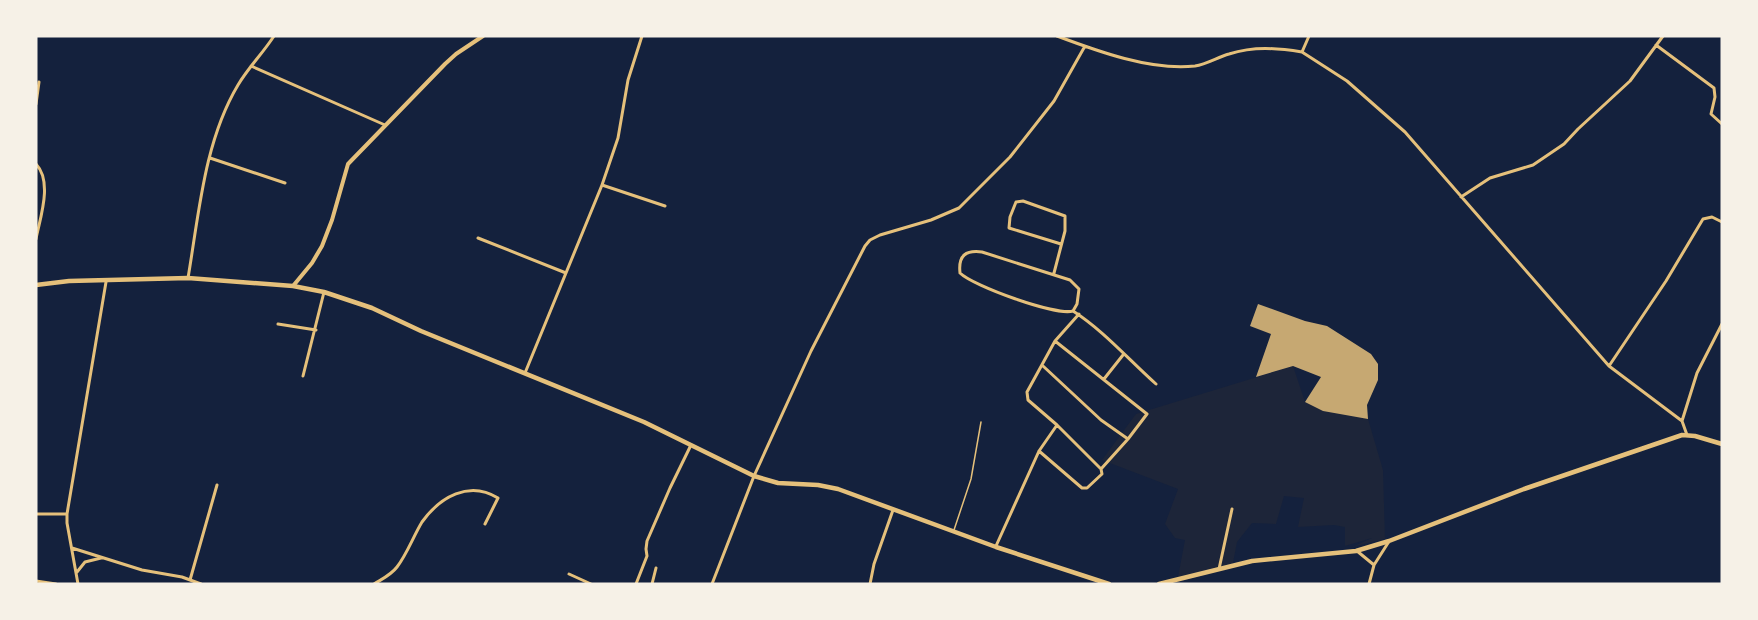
<svg xmlns="http://www.w3.org/2000/svg" width="1758" height="620" font-family="Roboto,sans-serif">
  <style>
    .green { fill: #1d2539 }
    .building { fill: #c6a872 }
    .lines { fill: none; stroke-linecap: round; stroke-linejoin: round }
    .service { stroke: #e5c07b; stroke-width: 1.5 }
    .minor { stroke: #e5c07b; stroke-width: 3 }
    .tertiary { stroke: #e5c07b; stroke-width: 4 }
    .secondary { stroke: #e5c07b; stroke-width: 4.5 }
  </style>
  <rect width="100%" height="100%" fill="#14213d"/>
  <path class="green" d="M1293,366L1305,402L1368,419L1383,470L1385,539L1352,547L1372,538L1345,546V527L1334,525L1298,527L1304,498L1284,496L1276,524L1252,523L1237,542L1233,563L1178,577L1185,540L1175,538L1165,524L1178,489L1102,460L1136,414Z"/>
  <path class="building" d="M1258,304L1305,321L1327,326L1371,354L1378,364V380L1367,405L1368,419L1323,411L1305,402L1321,377L1293,366L1256,377L1271,334L1250,326Z"/>
  <g class="lines">
    <path class="service" d="M954,530L971,479L981,422"/>
    <path class="minor" d="M1057,36C1097,51 1151,71 1195,66C1207,64 1218,57 1229,54C1254,46 1277,48 1302,52
      M1309,36L1302,52L1347,81L1405,132L1609,366L1682,421L1687,435
      M1656,45L1714,88L1715,97L1711,114L1722,124
      M251,66L385,125
      M36,104L39,82
      M210,158L285,183
      M36,164C53,182 40,218 36,239
      M602,185L665,206
      M1461,197L1490,178L1533,165L1564,144L1578,129L1630,81L1663,36
      M478,238L566,273
      M1054,273L1065,231V216L1023,201L1016,202L1010,217L1009,228L1061,244
      M188,278C199,214 204,142 238,85C248,68 263,53 274,36
      M1073,311L1077,304L1079,289L1070,280L982,252C966,250 958,255 960,273C973,286 1056,316 1073,311C1104,331 1128,359 1156,384
      M278,324L316,330
      M1043,366L1101,420L1128,439
      M1609,366L1666,281L1703,219L1712,217L1722,222
      M525,373L602,185L618,138L628,80L642,36
      M303,376L324,292
      M1104,379L1123,355
      M1682,421L1697,373L1722,324
      M1057,425L1101,469
      M1039,451L1082,488H1087L1102,474L1101,469L1128,439L1147,414L1055,341
      M36,514H67
      M996,546L1039,451L1057,425L1028,400L1027,392L1055,341L1079,314
      M72,548L142,570L182,577L201,584
      M1357,551L1374,565
      M1219,569L1232,509
      M77,572L85,562L101,558
      M569,574L591,584
      M190,580L217,485
      M36,581L56,584
      M78,584L67,523V514L106,282
      M374,584C382,579 391,575 397,567C407,554 413,537 422,522C440,497 469,480 498,498L485,524
      M636,584L647,556L646,549L647,541L670,488L691,445
      M652,584L656,568
      M712,584L754,476L811,351L865,246L870,240L880,235L931,220L959,208L1010,157L1054,101L1085,46
      M870,584L874,564L893,510
      M1369,584L1374,565L1388,543"/>
    <path class="tertiary" d="M293,286L312,263L322,246L332,220L348,164L445,64L456,54L483,36"/>
    <path class="secondary" d="M36,285L69,281L188,278L293,286L324,292L372,308L421,331L644,422L754,476L778,483L818,485L838,489L996,547L1109,584
      M1159,584L1252,561L1356,551L1389,541L1524,489L1682,435L1695,436L1722,444"/>
  </g>
  <rect width="1758" height="620" fill="none" stroke="#f6f1e7" stroke-width="75"/>
</svg>
